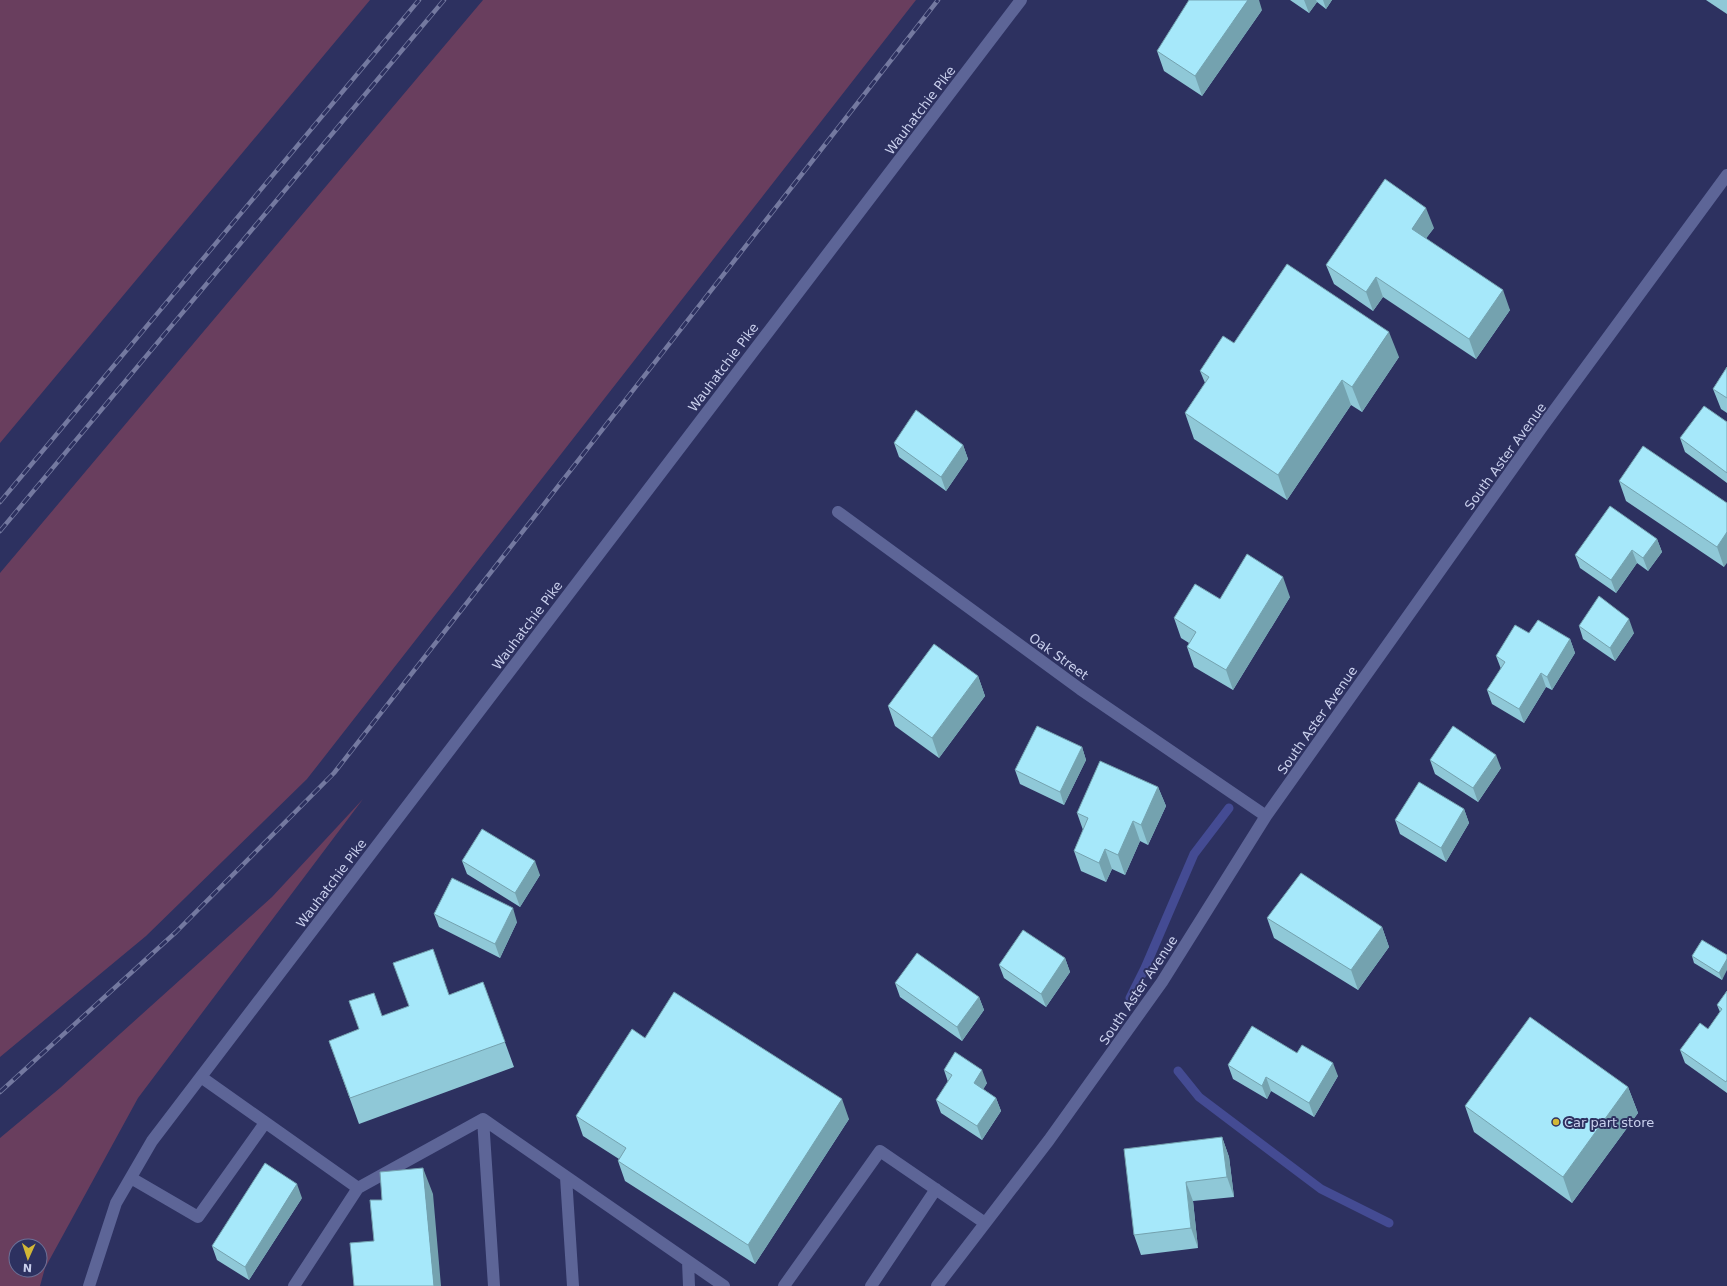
<svg xmlns="http://www.w3.org/2000/svg" width="1727" height="1286" font-family="'DejaVu Sans',sans-serif">
  <style>
    .green { fill: #693e5e; fill-rule: evenodd }
    .lines { fill: none; stroke-linecap: round; stroke-linejoin: round }
    .stream { stroke: #444b93; stroke-width: 9 }
    .minor { stroke: #5d6597; stroke-width: 12 }
    .rail-casing { stroke: #7479a0; stroke-width: 4.5 }
    .rail { stroke: #2d3160; stroke-width: 3; stroke-dasharray: 9; stroke-linecap: butt }
    .wall { fill: #8fc8d7 }
    .shaded-wall { fill: #74a2af }
    .building { fill: #a6e8fa; stroke: #74a2af }
    .poi-dot { fill: #d2b736; stroke: #2d3160; stroke-width: 1.5 }
    .labels { text-anchor: middle; stroke-width: 4; stroke-linejoin: round; paint-order: stroke }
    .street-label { font-size: 13px; fill: #cad0ed; stroke: #2d3160 }
    .poi-label { font-size: 13px; fill: #cad0ed; stroke: #2d3160; text-anchor: start }
  </style>
  <rect width="100%" height="100%" fill="#2d3160"/>
  <path class="green" d="M0,0H370L0,443Z
    M483,0H916L307,779L146,936L0,1057V573Z
    M363,799L138,1098L45,1268L40,1286H0V1138L60,1088L272,897ZM16,1246H40V1270H16Z"/>
  <g class="lines">
    <path class="stream" d="M1130,998L1145,968L1194,854L1229,808
      M1178,1071L1199,1097L1321,1189L1389,1223"/>
    <path class="minor" d="M838,512L1080,689L1266,816
      M201,1077L358,1188L483,1119
      M566,1177L573,1286
      M131,1178L198,1217L265,1123
      M688,1261L689,1286
      M89,1286L116,1203L152,1141L1021,0
      M294,1286L358,1188
      M494,1286L483,1119L724,1286
      M784,1286L880,1151L985,1223
      M871,1286L936,1189
      M937,1286L1049,1140L1162,982L1266,816L1542,427L1727,175"/>
    <defs>
      <path id="rail" d="M0,502L419,0
        M0,531L444,0
        M0,1092L176,932L334,773L938,0"/>
    </defs>
    <use href="#rail" class="rail-casing"/>
    <use href="#rail" class="rail"/>
  </g>
  <path class="wall" d="M1290,0H1332L1326,9L1317,2L1309,13Z
    M1706,0H1727V14Z
    M1262,10L1202,96L1164,71L1157,51Z
    M1434,228L1426,238L1510,310L1476,359L1383,297L1373,311L1334,284L1326,265Z
    M1234,343L1399,357L1362,412L1351,405L1287,500L1194,439L1185,413L1205,383L1200,371Z
    M1727,367V413L1721,409L1713,389Z
    M1727,422V483L1685,452L1680,438Z
    M894,443L963,445L968,459L946,491L899,457Z
    M1619,481L1727,503L1724,567L1626,501Z
    M1657,539L1662,552L1648,571L1637,563L1616,593L1580,568L1575,555Z
    M1290,597L1233,690L1194,667L1187,647L1189,643L1181,638L1174,618L1220,599Z
    M1579,626L1634,633L1615,661L1583,639Z
    M1529,633L1570,639L1575,653L1552,690L1546,687L1524,723L1492,704L1487,690L1501,669L1496,656Z
    M978,676L985,696L939,758L895,726L888,706Z
    M1082,747L1086,760L1064,805L1020,784L1015,770Z
    M1430,760L1501,768L1478,802L1435,774Z
    M1158,787L1166,806L1148,845L1140,841L1125,875L1112,869L1106,882L1081,871L1074,851L1083,830L1077,813Z
    M1464,809L1469,823L1446,862L1400,834L1395,820Z
    M462,861L540,875L520,907L467,874Z
    M434,914L517,922L500,958L439,927Z
    M1267,918L1382,927L1389,947L1358,990L1274,938Z
    M1727,955L1722,980L1694,963L1692,956Z
    M1065,958L1070,972L1046,1007L1004,978L999,965Z
    M483,982L514,1067L359,1124L329,1041L359,1029L382,1016L449,995Z
    M895,983L979,997L984,1010L962,1041L900,997Z
    M1727,991V1093L1685,1063L1680,1050L1708,1029L1720,1012L1717,1005Z
    M645,1038L849,1119L755,1264L625,1181L618,1161L619,1159L583,1136L576,1116Z
    M1297,1053L1338,1076L1314,1117L1271,1091L1267,1099L1233,1079L1228,1065Z
    M944,1070L987,1083L983,1089L996,1098L1001,1111L982,1140L941,1113L936,1100L948,1082Z
    M1628,1087L1638,1113L1572,1203L1474,1132L1465,1106Z
    M1222,1137L1229,1157L1234,1197L1193,1201L1198,1248L1141,1255L1134,1235Z
    M302,1198L249,1280L217,1260L212,1246Z"/>
  <path class="shaded-wall" d="M1248,0H1259L1262,10L1202,96L1195,76Z
    M1304,0H1316L1317,2L1309,13Z
    M1323,0H1332L1326,9Z
    M1426,208L1434,228L1419,248L1412,229Z
    M1376,277L1383,297L1373,311L1366,292Z
    M1503,290L1510,310L1476,359L1469,339Z
    M1389,332L1399,357L1362,412L1352,387Z
    M1342,380L1351,405L1287,500L1278,475Z
    M963,445L968,459L946,491L941,477Z
    M1727,532V563L1724,567L1717,547Z
    M1657,539L1662,552L1648,571L1643,558Z
    M1632,550L1637,563L1616,593L1611,580Z
    M1283,577L1290,597L1233,690L1226,670Z
    M1629,619L1634,633L1615,661L1610,648Z
    M1570,639L1575,653L1552,690L1547,677Z
    M1541,673L1546,687L1524,723L1519,709Z
    M978,676L985,696L939,758L932,738Z
    M1082,747L1086,760L1064,805L1060,792Z
    M1496,755L1501,768L1478,802L1473,788Z
    M1158,787L1166,806L1148,845L1141,825Z
    M1464,809L1469,823L1446,862L1441,848Z
    M1133,821L1140,841L1125,875L1118,855Z
    M1105,849L1112,869L1106,882L1099,863Z
    M535,861L540,875L520,907L515,893Z
    M513,908L517,922L500,958L495,944Z
    M1382,927L1389,947L1358,990L1351,970Z
    M1065,958L1070,972L1046,1007L1041,994Z
    M1727,959V970L1722,980L1719,973Z
    M979,997L984,1010L962,1041L957,1027Z
    M1333,1063L1338,1076L1314,1117L1309,1103Z
    M982,1070L987,1083L979,1097L974,1083Z
    M1266,1077L1271,1091L1267,1099L1262,1086Z
    M1628,1087L1638,1113L1572,1203L1563,1177Z
    M996,1098L1001,1111L982,1140L977,1126Z
    M842,1099L849,1119L755,1264L748,1245Z
    M1222,1137L1229,1157L1234,1197L1227,1177Z
    M423,1168L433,1194L441,1286H434Z
    M1186,1182L1193,1201L1198,1248L1191,1228Z
    M297,1184L302,1198L249,1280L245,1267Z"/>
  <path class="building" d="M1189,0H1248L1195,76L1157,51Z
    M1385,179L1426,208L1412,229L1503,290L1469,339L1376,277L1366,292L1326,265Z
    M1287,264L1389,332L1352,387L1342,380L1278,475L1185,413L1209,377L1200,371L1223,336L1234,343Z
    M1727,367V398L1713,389Z
    M1704,406L1727,422V473L1680,438Z
    M916,410L963,445L941,477L894,443Z
    M1643,446L1727,503V532L1717,547L1619,481Z
    M1610,506L1657,539L1643,558L1632,550L1611,580L1575,555Z
    M1247,554L1283,577L1226,670L1187,647L1196,632L1174,618L1195,584L1220,599Z
    M1599,596L1629,619L1610,648L1579,626Z
    M1538,620L1570,639L1547,677L1541,673L1519,709L1487,690L1505,662L1496,656L1515,625L1529,633Z
    M934,644L978,676L932,738L888,706Z
    M1037,726L1082,747L1060,792L1015,770Z
    M1453,726L1496,755L1473,788L1430,760Z
    M1100,761L1158,787L1141,825L1133,821L1118,855L1105,849L1099,863L1074,851L1088,818L1077,813Z
    M1419,782L1464,809L1441,848L1395,820Z
    M482,829L535,861L515,893L462,861Z
    M1301,873L1382,927L1351,970L1267,918Z
    M452,878L513,908L495,944L434,914Z
    M1023,930L1065,958L1041,994L999,965Z
    M1702,940L1727,955V959L1719,973L1692,956Z
    M433,949L449,995L483,982L505,1042L350,1098L329,1041L359,1029L349,1001L374,993L382,1016L409,1006L393,963Z
    M917,953L979,997L957,1027L895,983Z
    M1727,991V1080L1726,1082L1680,1050L1700,1023L1708,1029L1722,1009L1717,1005Z
    M674,992L842,1099L748,1245L618,1161L626,1148L576,1116L632,1029L645,1038Z
    M1530,1017L1628,1087L1563,1177L1465,1106Z
    M1252,1026L1297,1053L1302,1045L1333,1063L1309,1103L1266,1077L1262,1086L1228,1065Z
    M955,1052L982,1070L974,1083L996,1098L977,1126L936,1100L952,1075L944,1070Z
    M1222,1137L1227,1177L1186,1182L1191,1228L1134,1235L1124,1149Z
    M265,1163L297,1184L245,1267L212,1246Z
    M423,1168L434,1286H354L350,1243L374,1241L370,1200H382L380,1172Z"/>
  <circle class="poi-dot" cx="1556" cy="1122" r="4"/>
  <g class="labels">
    <g class="street-label">
      <text transform="translate(920 110) rotate(-53)" y="5">Wauhatchie Pike</text>
      <text transform="translate(723 367) rotate(-53)" y="5">Wauhatchie Pike</text>
      <text transform="translate(1505 456) rotate(-54)" y="5">South Aster Avenue</text>
      <text transform="translate(527 625) rotate(-53)" y="5">Wauhatchie Pike</text>
      <text transform="translate(1059 656) rotate(36)" y="5">Oak Street</text>
      <text transform="translate(1317 720) rotate(-55)" y="5">South Aster Avenue</text>
      <text transform="translate(331 883) rotate(-53)" y="5">Wauhatchie Pike</text>
      <text transform="translate(1138 990) rotate(-56)" y="5">South Aster Avenue</text>
    </g>
    <g class="poi-label">
      <text x="1564" y="1127">Car part store</text>
    </g>
  </g>
  <g transform="translate(28 1258) rotate(183)"><circle r="19" fill="#2d3160" stroke="#6c7198"/>
  <path d="M0-3L7 15L0 10L-7 15Z" fill="#d2b736"/>
  <text y="-6" font-size="11" font-weight="bold" text-anchor="middle" fill="#cad0ed">N</text>
  </g>
</svg>
